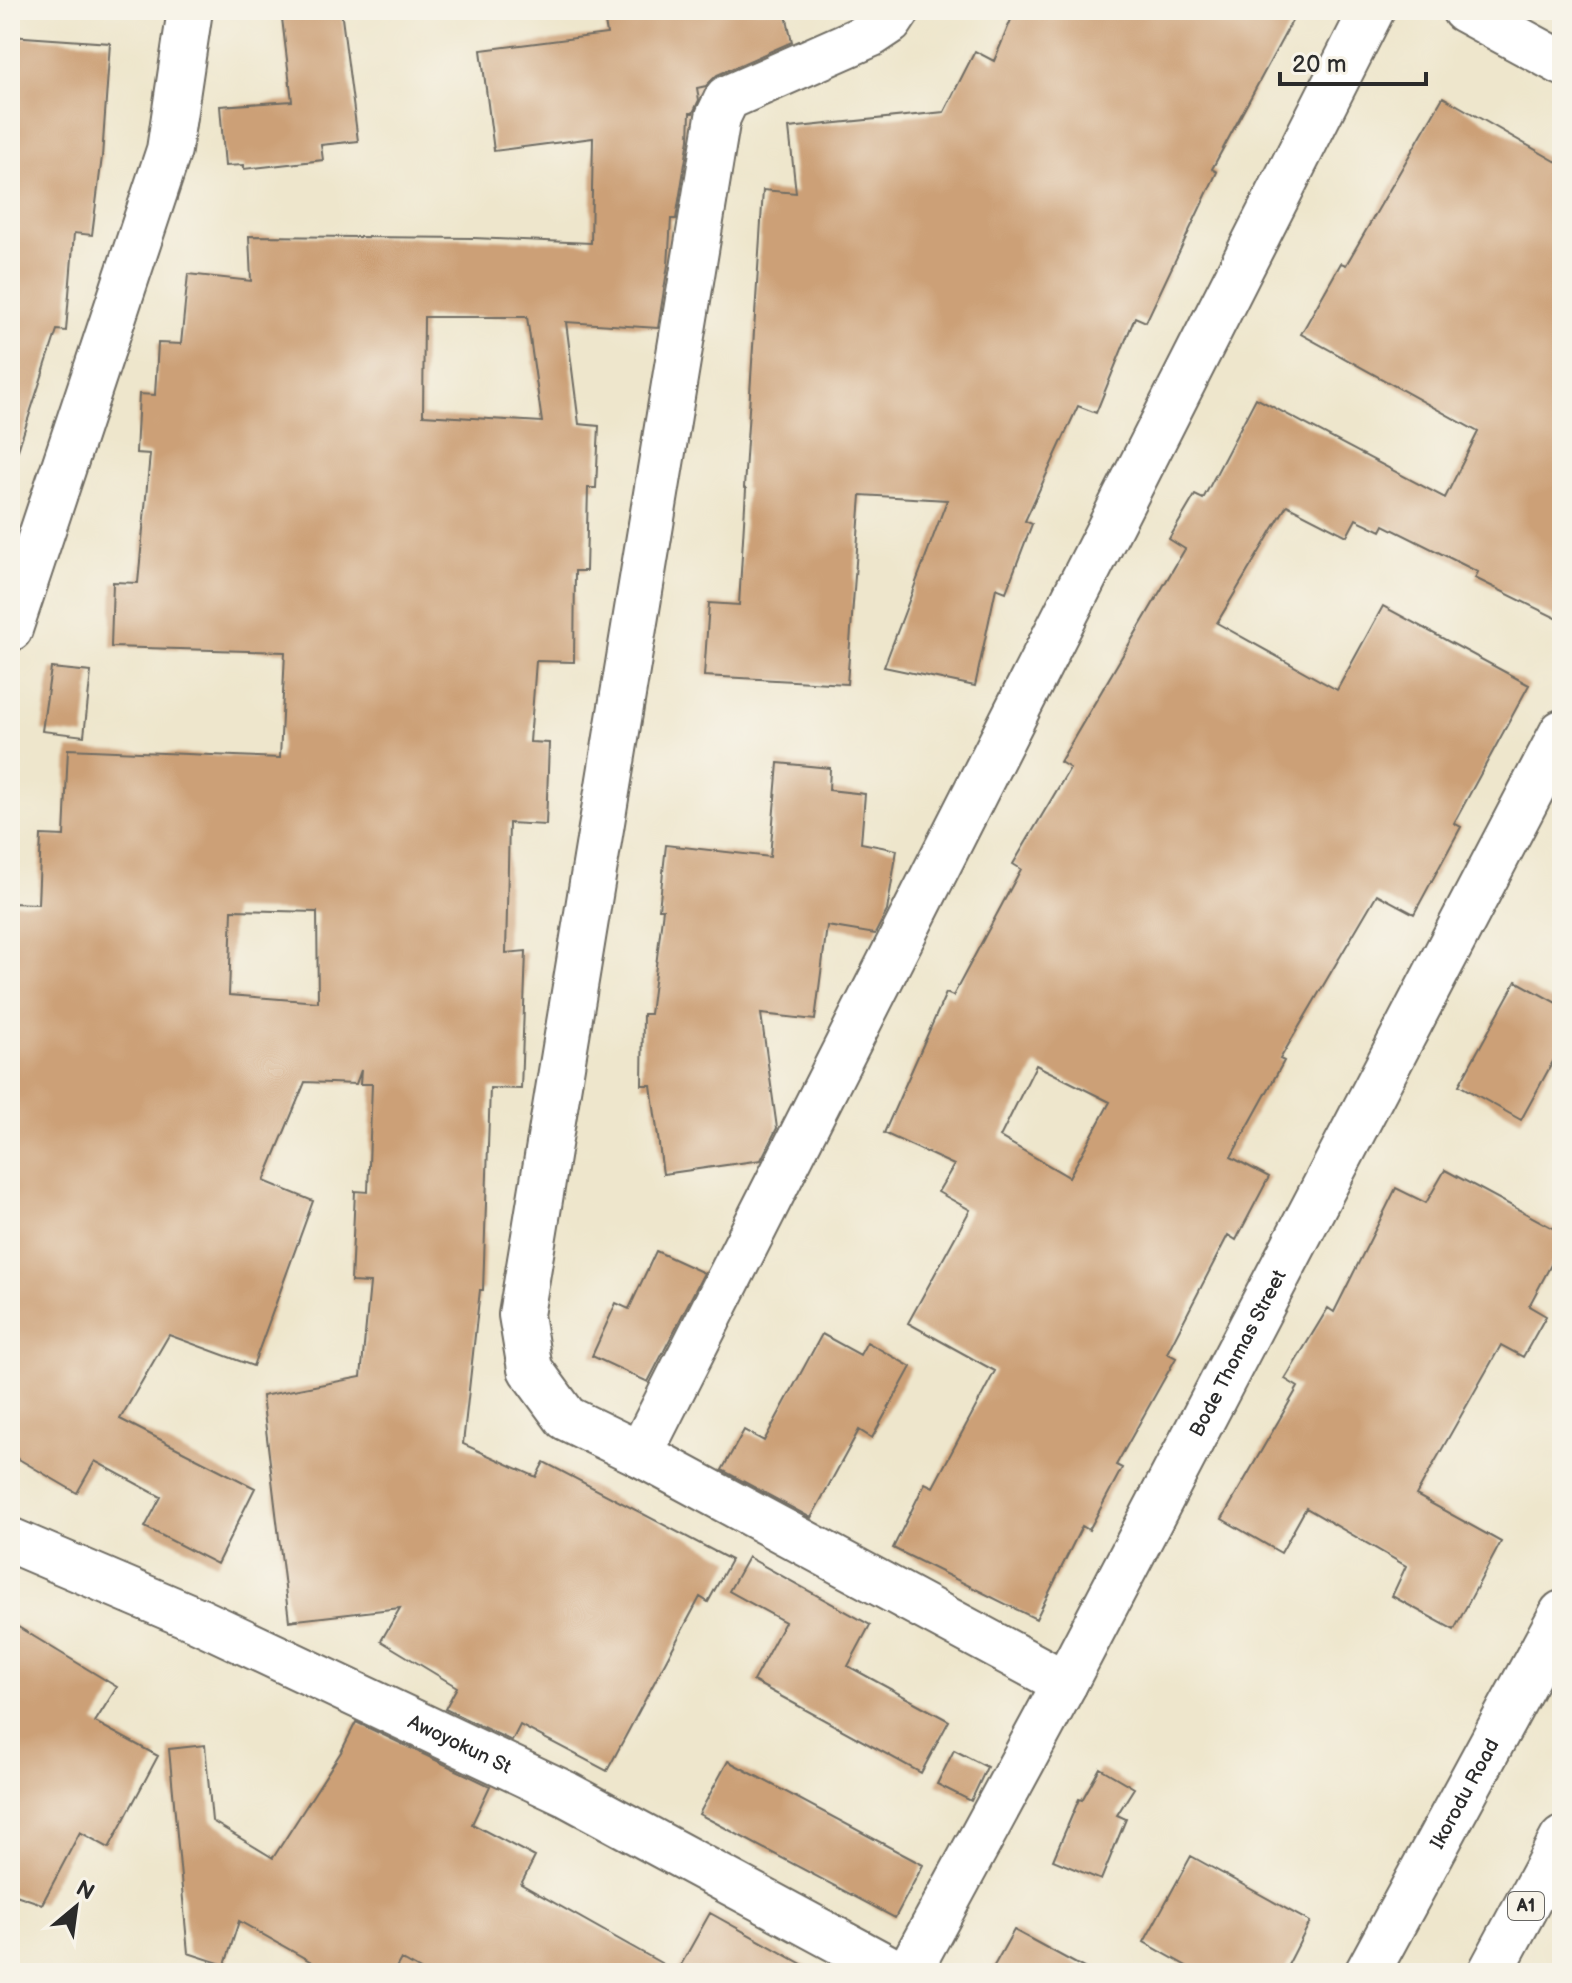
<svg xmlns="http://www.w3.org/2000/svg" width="1572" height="1983" font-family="'Balsamiq Sans',sans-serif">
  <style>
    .building { fill: #cca077; fill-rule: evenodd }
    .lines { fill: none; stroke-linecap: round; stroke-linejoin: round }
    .minor-casing { stroke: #6f6c63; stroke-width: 48 }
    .major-casing { stroke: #6f6c63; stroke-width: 48 }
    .highway-casing { stroke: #6f6c63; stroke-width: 48 }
    .minor { stroke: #fff; stroke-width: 44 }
    .major { stroke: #fff; stroke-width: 44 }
    .highway { stroke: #fff; stroke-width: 44 }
    .labels { text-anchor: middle; stroke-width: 6; stroke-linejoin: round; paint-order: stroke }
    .shield { fill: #f7f3e8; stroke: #686764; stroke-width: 2 }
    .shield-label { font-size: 18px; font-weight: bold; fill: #2b2b2b }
    .street-label { font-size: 20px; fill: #2b2b2b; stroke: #f7f3e8 }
  </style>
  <rect width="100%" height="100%" fill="#f7f3e8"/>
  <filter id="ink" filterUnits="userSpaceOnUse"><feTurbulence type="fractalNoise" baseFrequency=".0125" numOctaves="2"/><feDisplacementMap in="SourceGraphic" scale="16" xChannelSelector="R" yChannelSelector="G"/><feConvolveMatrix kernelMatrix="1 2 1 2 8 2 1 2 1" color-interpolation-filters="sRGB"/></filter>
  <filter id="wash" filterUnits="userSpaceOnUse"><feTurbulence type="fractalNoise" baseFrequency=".006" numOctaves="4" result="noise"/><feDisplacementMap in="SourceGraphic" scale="32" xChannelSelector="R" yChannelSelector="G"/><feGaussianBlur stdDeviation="1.8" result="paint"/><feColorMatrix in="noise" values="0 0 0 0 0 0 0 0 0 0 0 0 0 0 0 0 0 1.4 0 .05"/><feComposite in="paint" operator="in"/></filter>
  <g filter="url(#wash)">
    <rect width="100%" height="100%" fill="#eee6cc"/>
    <g id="blocks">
      <path class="building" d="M281,10H341L358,141L321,145L323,160L244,169V165L225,166L220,106L292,101Z
        M603,10H785L792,42L717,75L706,86L697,88L699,100L693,113H690L689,139L676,219H671L668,265L658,328L566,322L579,424L599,426L596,488H588L586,571H575L574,662L536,661L530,742L549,743L546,825L509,823L506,953L526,951L521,1089L490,1088L483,1290H480L463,1444L536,1477L544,1462L731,1560L708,1602L700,1597L607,1771L520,1725L512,1741L445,1709L457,1687L381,1641L400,1608L289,1621L262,1396L361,1377L370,1283L351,1282L355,1191L368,1192L372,1084H360L361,1070L356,1084L305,1082L264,1181L313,1201L253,1366L169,1335L120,1419L255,1488L217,1564L145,1527L161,1497L95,1461L77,1493L10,1454V903L38,904L41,835L64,836L68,749L280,758L285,652L111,647L113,582L138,583L150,454L136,453L139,394L155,395L158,343L181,344L188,274L251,281L249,236L473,238L591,243L593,138L494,151L481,50L607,34ZM424,317H527L542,422L423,415ZM232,910L317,912L318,1002L229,995Z
        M1015,10H1298L1212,169L1217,172L1146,322L1135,317L1096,413L1078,406L1025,521L1032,524L1006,592L996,588L975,686L884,667L947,500L861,495L847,684L704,676L709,603L739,605L746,489L744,488L763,190L796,193L789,128L944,112L975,51L994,61Z
        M10,36L110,43L102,157L92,235L74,233L66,331L57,330L18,450L10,448Z
        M1443,97L1562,165V621L1475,578L1478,572L1384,525L1381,531L1356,519L1347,536L1287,505L1217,623L1337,690L1383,606L1529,685L1454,823L1461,827L1414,914L1377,894L1280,1059L1284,1061L1231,1157L1269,1177L1236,1240L1228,1235L1167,1353L1176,1358L1116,1465L1122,1468L1089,1530L1082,1526L1036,1619L893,1548L925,1483L933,1487L995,1371L908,1323L970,1210L938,1192L954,1165L884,1133L946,993L953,996L1021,869L1013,864L1070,768L1060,762L1185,549L1169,539L1195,495L1203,499L1256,398L1445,498L1478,432L1301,334L1341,263L1346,265ZM1036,1065L1110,1102L1069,1177L1000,1137Z
        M51,668L91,672L84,736L42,731Z
        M778,763L830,768L829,790L865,794L861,843L897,850L887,911L875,934L827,926L815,1020L761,1014L777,1128L761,1160L663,1174L651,1085H642L643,1014H650L663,909H659L666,845L770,857Z
        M1516,981L1562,1006V1045L1521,1120L1459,1085Z
        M1445,1170L1562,1233V1244L1529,1306L1546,1316L1523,1357L1501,1345L1416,1495L1501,1542L1454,1630L1392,1596L1406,1566L1306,1508L1281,1553L1222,1519L1298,1387L1285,1379L1328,1308L1334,1312L1396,1188L1426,1203Z
        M656,1251L704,1273L648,1382L592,1356L616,1303L629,1309Z
        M822,1334L860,1355L867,1342L911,1367L872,1438L859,1430L811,1518L722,1470L744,1430L764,1441Z
        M748,1557L870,1625L848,1666L949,1721L921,1773L753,1681L785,1622L729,1591Z
        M10,1622L117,1687L95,1722L158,1756L109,1848L80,1832L42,1904L10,1893Z
        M356,1722L490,1786L472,1824L535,1857L521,1884L677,1972L710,1913L818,1973H426L401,1959L393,1973H331L239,1921L225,1965L188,1953L169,1749L205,1745L212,1821L273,1858L341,1752Z
        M954,1750L987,1767L971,1801L937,1784Z
        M728,1761L923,1865L895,1918L699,1814Z
        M1100,1768L1134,1788L1117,1815L1126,1819L1101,1880L1053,1860L1079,1799L1082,1800Z
        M1191,1856L1310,1922L1284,1973H1199L1144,1942Z
        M1014,1930L1093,1973H990Z"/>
    </g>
  </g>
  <g filter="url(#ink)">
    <use href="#blocks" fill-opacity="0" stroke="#6f6c63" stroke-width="2"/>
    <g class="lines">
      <defs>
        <g id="minor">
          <path d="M898,10L890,22L872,34L727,98L718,117L521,1315L530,1369L566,1418L640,1454L1065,1683"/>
          <path d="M1464,10L1562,63"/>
          <path d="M10,629L169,150L190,10"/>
          <path d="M640,1454L1372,10"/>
          <path id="s1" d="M10,1540L198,1620L566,1794L898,1973"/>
          <path id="s2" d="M908,1973L1065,1683L1562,732"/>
        </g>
        <g id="major">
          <path id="s3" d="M1367,1973L1562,1613"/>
        </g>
        <path id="highway" d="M1490,1973L1562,1839"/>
      </defs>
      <use href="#minor" class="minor-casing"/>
      <use href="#major" class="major-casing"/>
      <use href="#highway" class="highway-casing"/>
      <use href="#minor" class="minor"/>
      <use href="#major" class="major"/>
      <use href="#highway" class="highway"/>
    </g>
  </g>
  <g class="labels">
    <rect class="shield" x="1508" y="1892" width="36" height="28" rx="6"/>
    <g class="shield-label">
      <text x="1526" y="1912">A1</text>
    </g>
    <g class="street-label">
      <text dy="7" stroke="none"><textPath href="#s2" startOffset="702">Bode Thomas Street</textPath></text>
      <text dy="7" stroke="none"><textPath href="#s1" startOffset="494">Awoyokun St</textPath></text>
      <text dy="7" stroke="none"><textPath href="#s3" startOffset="204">Ikorodu Road</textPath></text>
    </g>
  </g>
  <rect width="1572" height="1983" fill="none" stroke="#f7f3e8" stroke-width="40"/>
  <g transform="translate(76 1907) rotate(29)" stroke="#f7f3e8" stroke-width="6" paint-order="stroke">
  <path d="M0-6L14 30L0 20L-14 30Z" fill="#2b2b2b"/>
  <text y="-12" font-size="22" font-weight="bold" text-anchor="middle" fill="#2b2b2b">N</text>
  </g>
  <path d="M1280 72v12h146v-12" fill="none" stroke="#2b2b2b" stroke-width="4"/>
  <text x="1292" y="72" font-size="24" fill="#2b2b2b" stroke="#f7f3e8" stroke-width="6" paint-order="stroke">20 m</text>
</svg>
